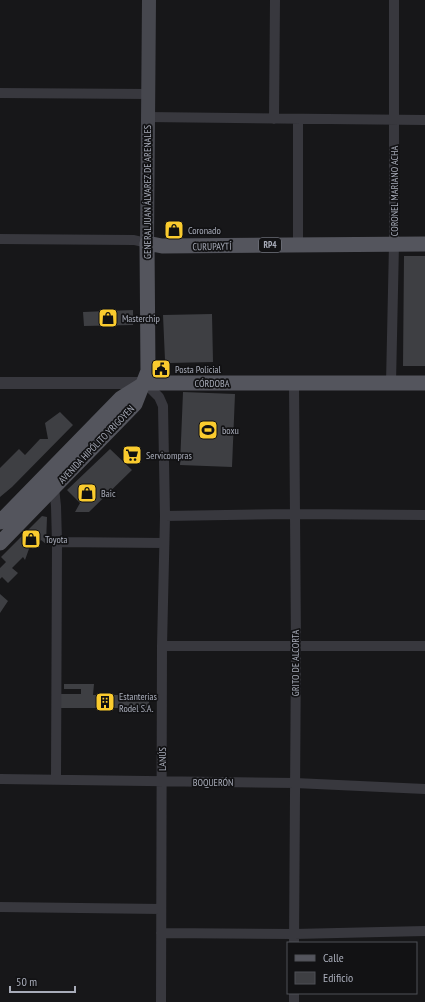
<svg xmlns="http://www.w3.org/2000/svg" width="425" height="1002" font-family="'PT Sans Narrow',sans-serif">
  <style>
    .building { fill: #3e3f43 }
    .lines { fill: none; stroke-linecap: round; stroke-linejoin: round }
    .minor { stroke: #38383e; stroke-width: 10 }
    .tertiary { stroke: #38383e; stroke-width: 12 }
    .secondary { stroke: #46474e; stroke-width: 14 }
    .primary { stroke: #54555d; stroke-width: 15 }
    .labels { text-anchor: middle; stroke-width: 3.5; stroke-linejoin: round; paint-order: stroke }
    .shield { fill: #121214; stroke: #7b7e88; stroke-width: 1 }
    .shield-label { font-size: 9px; font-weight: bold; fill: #a8acb9 }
    .street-label { font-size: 10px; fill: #a8acb9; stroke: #121214 }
    .poi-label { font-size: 10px; fill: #a8acb9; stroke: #121214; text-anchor: start }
  </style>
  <rect width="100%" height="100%" fill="#171719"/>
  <path class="building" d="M404,256H425V366H403Z
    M133,310V325L84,326L83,312Z
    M212,314L213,362L170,363L165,360L163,315Z
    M183,392L235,394L232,467L180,465Z
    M60,412L73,425L12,487L0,497V468L19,449L25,455L40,439H48L45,423Z
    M110,449L132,470L89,512H75L80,503L67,490Z
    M42,516L47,517L46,544L41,540L33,549L30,546L25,560L23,557L12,568L18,573L8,583L2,577L0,579V568L6,562L1,557Z
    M0,594L8,601L0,613Z
    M64,684H94L93,695H149V708H61V694H81V689H64Z"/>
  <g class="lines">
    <path class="minor" d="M0,93L148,94
      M147,117L425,120
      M274,119L275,0
      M298,120V245
      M0,239L134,240L147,243
      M145,383L159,397L163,406L165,516L162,646L161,1002
      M294,383L296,646L294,943
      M391,383L394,244V0
      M54,488L56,506L57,542L56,778
      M165,516L294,514L425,515
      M57,542L164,543
      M162,646H425
      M0,779L295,783L425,789
      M0,907L161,909
      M161,933L294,934L425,931
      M294,1002V993"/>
    <path class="tertiary" d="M0,383H145"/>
    <path class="secondary" d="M147,243L149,0"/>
    <path class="primary" d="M145,383H425
      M0,522L121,398L145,383
      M0,543L135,404L148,371L147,243L162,246L425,244"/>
  </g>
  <defs>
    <symbol id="shop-square" viewBox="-11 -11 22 22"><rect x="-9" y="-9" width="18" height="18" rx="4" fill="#facb2e" stroke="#121214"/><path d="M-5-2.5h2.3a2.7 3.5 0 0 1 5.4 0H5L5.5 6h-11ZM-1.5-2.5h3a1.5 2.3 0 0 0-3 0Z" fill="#111"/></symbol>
    <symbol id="civic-square" viewBox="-11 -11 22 22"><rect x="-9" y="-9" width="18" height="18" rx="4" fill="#facb2e" stroke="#121214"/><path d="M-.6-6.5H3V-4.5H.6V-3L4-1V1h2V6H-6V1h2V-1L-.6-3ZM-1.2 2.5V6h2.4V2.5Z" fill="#111"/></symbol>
    <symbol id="stadium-square" viewBox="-11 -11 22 22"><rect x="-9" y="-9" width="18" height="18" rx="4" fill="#facb2e" stroke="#121214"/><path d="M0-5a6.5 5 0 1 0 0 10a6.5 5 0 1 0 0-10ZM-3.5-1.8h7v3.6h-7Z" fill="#111"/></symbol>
    <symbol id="supermarket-square" viewBox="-11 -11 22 22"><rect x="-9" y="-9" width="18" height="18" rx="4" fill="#facb2e" stroke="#121214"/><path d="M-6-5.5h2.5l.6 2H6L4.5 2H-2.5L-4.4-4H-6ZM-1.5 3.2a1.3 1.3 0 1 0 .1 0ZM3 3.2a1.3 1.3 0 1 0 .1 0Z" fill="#111"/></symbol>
    <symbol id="building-square" viewBox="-11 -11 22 22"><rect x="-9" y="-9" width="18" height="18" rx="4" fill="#facb2e" stroke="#121214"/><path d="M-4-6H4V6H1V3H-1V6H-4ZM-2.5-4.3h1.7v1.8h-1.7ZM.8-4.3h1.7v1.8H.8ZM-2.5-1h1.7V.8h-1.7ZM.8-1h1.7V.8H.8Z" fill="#111"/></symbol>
  </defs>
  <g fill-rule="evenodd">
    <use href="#shop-square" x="163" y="219" width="22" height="22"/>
    <use href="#shop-square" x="97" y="307" width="22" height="22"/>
    <use href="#civic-square" x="150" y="358" width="22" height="22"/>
    <use href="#stadium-square" x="197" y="419" width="22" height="22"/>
    <use href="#supermarket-square" x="121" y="444" width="22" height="22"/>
    <use href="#shop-square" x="76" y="482" width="22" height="22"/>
    <use href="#shop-square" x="20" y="528" width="22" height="22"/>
    <use href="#building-square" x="94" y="691" width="22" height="22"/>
  </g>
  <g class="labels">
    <rect class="shield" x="259" y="238" width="22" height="14" rx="3"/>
    <g class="shield-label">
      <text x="270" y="248">RP4</text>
    </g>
    <g class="street-label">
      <text transform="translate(394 191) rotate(-90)" y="4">CORONEL MARIANO ACHA</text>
      <text transform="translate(147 192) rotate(-90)" y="4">GENERAL JUAN ÁLVAREZ DE ARENALES</text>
      <text transform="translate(212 246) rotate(-1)" y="4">CURUPAYTÍ</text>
      <text x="212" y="387">CÓRDOBA</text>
      <text transform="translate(96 444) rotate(-46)" y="4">AVENIDA HIPÓLITO YRIGOYEN</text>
      <text transform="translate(295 663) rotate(-90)" y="4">GRITO DE ALCORTA</text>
      <text transform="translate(162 759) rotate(-90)" y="4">LANÚS</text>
      <text x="213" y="786">BOQUERÓN</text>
    </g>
    <g class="poi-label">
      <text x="188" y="234">Coronado</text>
      <text x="122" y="322">Masterchip</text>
      <text x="175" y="373">Posta Policial</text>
      <text x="222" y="434">boxu</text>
      <text x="146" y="459">Servicompras</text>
      <text x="101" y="497">Baic</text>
      <text x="45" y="543">Toyota</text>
      <text x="119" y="700">Estanterias<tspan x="119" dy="12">Rodel S.A.</tspan></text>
    </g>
  </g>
  <rect x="287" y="942" width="130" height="52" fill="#121214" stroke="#4e5056"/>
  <rect x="295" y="955" width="20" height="6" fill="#54555d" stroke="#4e5056"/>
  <text x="323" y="962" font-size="12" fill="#a8acb9">Calle</text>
  <rect x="295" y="972" width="20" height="12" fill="#3e3f43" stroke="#4e5056"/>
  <text x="323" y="982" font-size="12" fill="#a8acb9">Edificio</text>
  <path d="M10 986v6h65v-6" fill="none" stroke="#a8acb9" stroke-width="2"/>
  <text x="16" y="986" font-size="12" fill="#a8acb9" stroke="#121214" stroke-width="3" paint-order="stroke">50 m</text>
</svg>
